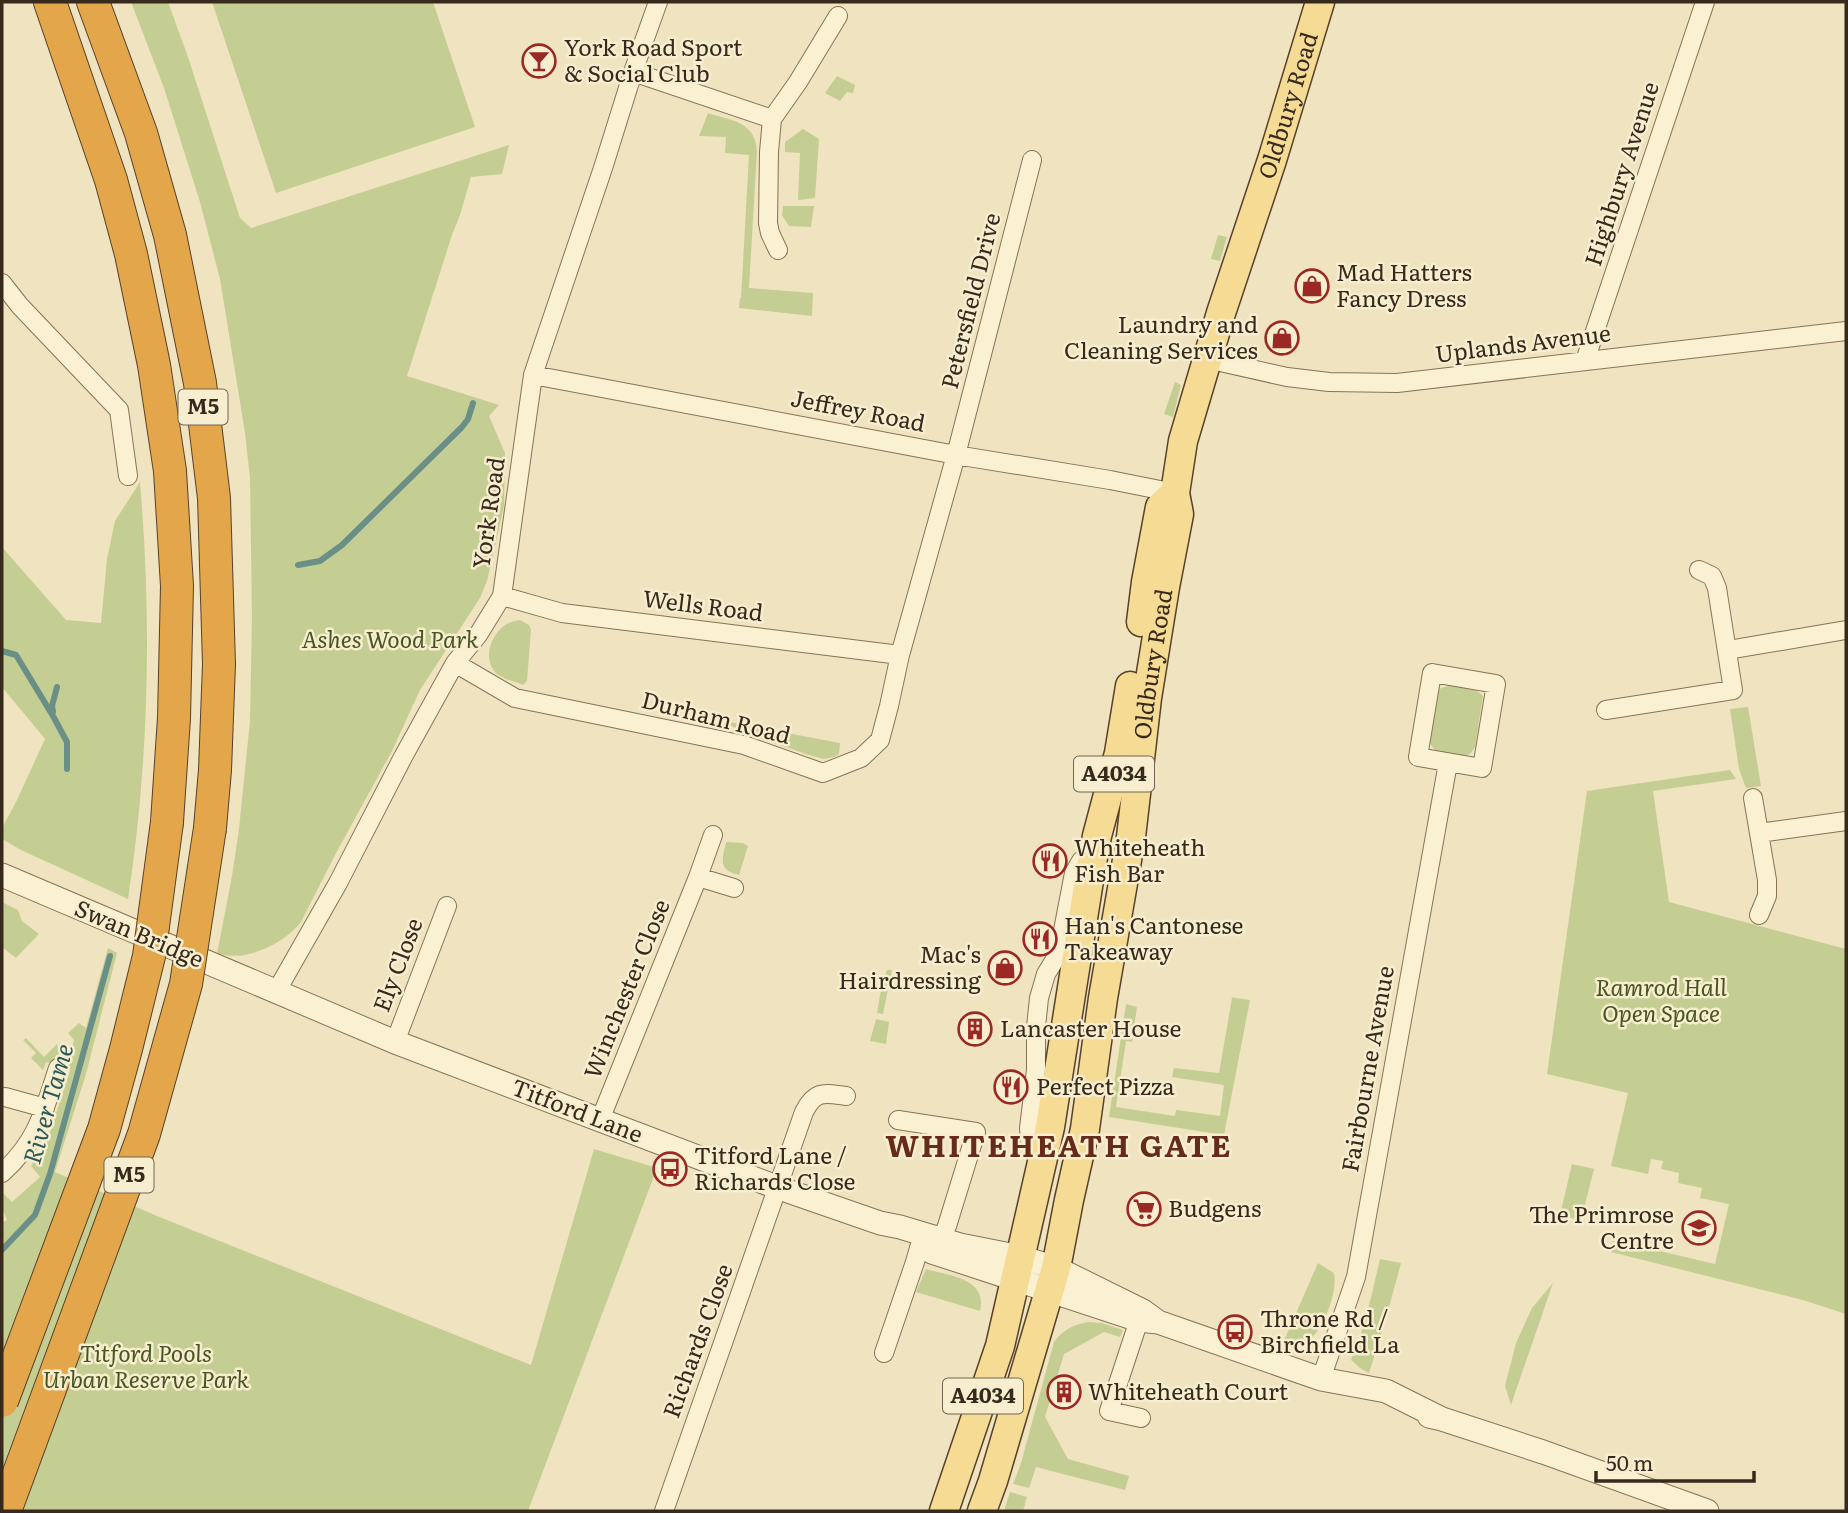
<svg xmlns="http://www.w3.org/2000/svg" width="1848" height="1513" font-family="Literata,serif">
  <style>
    .green { fill: #c5ce92 }
    .lines { fill: none; stroke-linecap: round; stroke-linejoin: round }
    .stream { stroke: #698f87; stroke-width: 6 }
    .minor-casing { stroke: #897356; stroke-width: 20 }
    .tertiary-casing { stroke: #897356; stroke-width: 25 }
    .primary-casing { stroke: #56412b; stroke-width: 31 }
    .motorway-casing { stroke: #56412b; stroke-width: 34 }
    .minor { stroke: #faf0d2; stroke-width: 18 }
    .tertiary { stroke: #faf0d2; stroke-width: 23 }
    .primary { stroke: #f5db94; stroke-width: 28 }
    .motorway { stroke: #e3a64b; stroke-width: 32 }
    .motorway-bridge-casing { stroke: #56412b; stroke-width: 34; stroke-linecap: butt }
    .motorway-bridge { stroke: #e3a64b; stroke-width: 32 }
    .labels { text-anchor: middle; stroke-width: 5; stroke-linejoin: round; paint-order: stroke }
    .shield { fill: #f7edcf; stroke: #716452; stroke-width: 2 }
    .shield-label { font-size: 21px; font-weight: bold; fill: #372a1c }
    .poi-label { font-size: 23px; fill: #372a1c; stroke: #f7edcf; text-anchor: start }
    .street-label { font-size: 23px; fill: #372a1c; stroke: #f7edcf }
    .park-label { font-size: 23px; font-style: italic; fill: #465521; stroke: #f7edcf }
    .water-label { font-size: 24px; font-style: italic; fill: #2a5857; stroke: #f7edcf }
    .district-label { font-size: 30px; font-weight: bold; letter-spacing: 2px; fill: #662c19; stroke: #f7edcf }
  </style>
  <rect width="100%" height="100%" fill="#f0e3bf"/>
  <path class="green" d="M131,2H168L188,57L240,218L251,228L509,145L502,174L471,177L460,215L452,235L407,376L499,405L489,416L505,453L504,506L487,581L480,598L420,690L392,751L335,855L301,922C289,938 265,951 245,955C236,957 226,955 217,954L232,876L239,829L250,721L252,617L250,478L245,433L220,279L200,202L164,88Z
    M212,2H433L475,127L276,193Z
    M837,76L855,85L853,93L847,92L840,101L825,93Z
    M708,113C732,121 755,121 757,151L749,288L813,293L812,316L739,308L740,298H741L749,155L725,153L726,137L699,136Z
    M803,129L819,139L815,198L798,200L800,153L785,152V142Z
    M783,206H814L811,227L789,226L782,215Z
    M1218,235L1227,237L1220,261L1211,259Z
    M1175,382L1181,385L1173,417L1164,414Z
    M140,482C152,621 149,762 128,899L21,850L2,839V828L16,802L45,739L2,687V547L66,620L101,623L107,559L115,521Z
    M520,620L529,625L531,630L527,681L523,685C515,682 504,679 497,674C482,660 490,636 505,625C509,622 515,621 520,620Z
    M1451,685C1463,687 1475,687 1483,696L1475,747L1471,753L1461,759L1436,752L1429,742L1434,695L1439,689Z
    M1748,707L1761,786L1746,788L1739,769L1730,709Z
    M724,721L840,743L839,754L834,757L824,759L809,755L740,731Z
    M1730,770L1736,779L1653,791L1669,902L1846,949V1314L1803,1300L1611,1252L1613,1240L1715,1264L1729,1204L1700,1198L1702,1188L1678,1183L1679,1173L1661,1169L1663,1161L1651,1159L1648,1174L1611,1166L1628,1093L1547,1074L1587,791Z
    M726,842L743,843L748,846L739,875C718,870 722,860 726,842Z
    M2,902L18,910L22,921L39,934L16,958L2,947Z
    M108,948L117,953L86,1074L55,1172L157,1216L531,1365L594,1149L657,1168L528,1511H2V1223L7,1220L2,1208V1192L12,1202L40,1177L31,1166L49,1135L70,1071L66,1069L74,1040L68,1033L79,1023L86,1028Z
    M887,970H892L883,1014L877,1013L882,984Z
    M1230,997L1250,1000L1224,1135L1109,1117L1126,1004L1137,1007L1132,1042L1126,1041L1116,1107L1175,1116L1176,1110L1220,1116L1224,1085L1172,1077L1174,1068L1219,1073L1232,998Z
    M876,1019L889,1022L886,1044L870,1041Z
    M26,1038L44,1057L57,1044L60,1052L56,1065L46,1062L43,1070L31,1058L36,1053L23,1040Z
    M1572,1164L1594,1169L1581,1220L1560,1215Z
    M1380,1259L1401,1263L1385,1322L1369,1373L1360,1368L1351,1360C1365,1328 1372,1293 1380,1259Z
    M1318,1263L1334,1273C1338,1292 1323,1333 1305,1343C1298,1347 1291,1344 1283,1343Z
    M926,1269C949,1276 988,1278 980,1311L916,1292Z
    M1553,1283L1515,1393L1511,1405L1505,1386L1516,1343L1532,1308Z
    M1088,1322L1102,1323L1123,1330L1120,1337L1104,1332L1064,1354L1045,1417L1068,1459L1129,1476L1125,1490L1036,1467L1029,1488L1013,1484L1021,1463L1054,1342C1063,1330 1072,1325 1088,1322Z
    M1010,1492L1027,1497L1023,1511H1004Z"/>
  <g class="lines">
    <path class="stream" d="M298,565L320,561L342,545L462,427L468,419L473,403
      M2,651L16,655L53,716L67,742V769
      M53,712L52,706L57,687
      M2,1250L35,1215L50,1174L110,956"/>
    <defs>
      <path id="minor" d="M633,72L772,119
        M778,250L770,233L768,223L769,152L772,119L798,82L838,16
        M2,283L20,306L119,410L128,476
        M1207,359L1287,377L1329,382L1397,383L1846,331
        M1585,361L1705,2
        M533,375L956,455L1110,480L1175,493
        M502,596L562,613L900,655
        M1728,650L1846,630
        M455,663L515,698L744,745L823,773L861,758L880,740L889,706L900,655L956,455L1032,160
        M1432,673L1496,684L1482,768L1418,757Z
        M1606,710L1733,690L1717,588L1712,576L1699,570
        M1753,798L1767,880V896L1759,915
        M1759,833L1846,821
        M713,835L698,877L734,888
        M276,992L338,883L403,757L455,663L478,635L502,596L533,375L603,168L633,72L658,2
        M395,1042L447,906
        M5,1097L45,1108
        M600,1120L698,877
        M898,1120L976,1132L947,1226L937,1249
        M1041,1163L1037,1148L1030,1140L1029,1128L1036,1070V1027L1039,998L1046,974L1054,961L1060,946L1074,873L1081,861L1093,851
        M2,1173C37,1142 44,1111 58,1068
        M1139,1320L1109,1411L1141,1418
        M884,1353L915,1262L923,1234
        M1321,1379L1356,1277L1448,763
        M664,1511L804,1112C815,1090 824,1093 846,1096"/>
      <path id="tertiary" d="M2,875L395,1042L779,1188L880,1223L900,1227L960,1245L1020,1257L1056,1268L1143,1311L1158,1322
        M932,1252L1139,1320L1158,1322L1321,1379L1386,1391L1442,1419
        M1429,1416L1442,1419L1543,1452L1707,1511"/>
      <g id="primary">
        <path d="M1141,622L1146,582L1160,507L1175,493"/>
        <path d="M944,1511L1000,1346L1050,1127L1090,874L1097,836L1119,753L1130,686"/>
        <path id="s1" d="M982,1511L993,1481L1056,1268L1069,1200L1085,1129L1103,998L1131,837L1147,698L1165,587L1179,514L1175,493L1183,441L1221,313L1272,160L1320,2"/>
      </g>
      <path id="motorway" d="M50,2L111,180L131,254L154,365L170,471L177,586L174,718L167,822
        M93,2L141,133L170,235L200,383L214,498L219,664L215,770L210,828"/>
    </defs>
    <use href="#minor" class="minor-casing"/>
    <use href="#tertiary" class="tertiary-casing"/>
    <use href="#primary" class="primary-casing"/>
    <use href="#motorway" class="motorway-casing"/>
    <use href="#minor" class="minor"/>
    <use href="#tertiary" class="tertiary"/>
    <use href="#primary" class="primary"/>
    <use href="#motorway" class="motorway"/>
    <defs>
      <path id="motorway-bridge" d="M2,1401L104,1129L126,1049L149,956L167,822
        M5,1511L144,1134L186,984L210,828"/>
    </defs>
    <use href="#motorway-bridge" class="motorway-bridge-casing"/>
    <use href="#motorway-bridge" class="motorway-bridge"/>
  </g>
  <defs>
    <symbol id="bar-ring" viewBox="-11 -11 22 22"><circle r="9.5" fill="#f7edcf" stroke="#9a2824" stroke-width="1.5"/><path d="M-6-5H6L.8 .8V4.5H3.5V6h-7V4.5H-.8V.8Z" fill="#9a2824"/></symbol>
    <symbol id="shop-ring" viewBox="-11 -11 22 22"><circle r="9.5" fill="#f7edcf" stroke="#9a2824" stroke-width="1.5"/><path d="M-5-2.5h2.3a2.7 3.5 0 0 1 5.4 0H5L5.5 6h-11ZM-1.5-2.5h3a1.5 2.3 0 0 0-3 0Z" fill="#9a2824"/></symbol>
    <symbol id="restaurant-ring" viewBox="-11 -11 22 22"><circle r="9.5" fill="#f7edcf" stroke="#9a2824" stroke-width="1.5"/><path d="M-5-6h1v4h1v-4h1v4h1v-4h1v5L-1.5 .5V6h-2V.5L-5-1ZM5-6V6H3V1.5H1.5Q1.5-4 5-6Z" fill="#9a2824"/></symbol>
    <symbol id="building-ring" viewBox="-11 -11 22 22"><circle r="9.5" fill="#f7edcf" stroke="#9a2824" stroke-width="1.5"/><path d="M-4-6H4V6H1V3H-1V6H-4ZM-2.5-4.3h1.7v1.8h-1.7ZM.8-4.3h1.7v1.8H.8ZM-2.5-1h1.7V.8h-1.7ZM.8-1h1.7V.8H.8Z" fill="#9a2824"/></symbol>
    <symbol id="bus-ring" viewBox="-11 -11 22 22"><circle r="9.5" fill="#f7edcf" stroke="#9a2824" stroke-width="1.5"/><path d="M-5-6H5V4H4V6H2V4H-2V6H-4V4H-5ZM-3.5-4V0h7V-4ZM-3.5 1.2v1.5H-2V1.2ZM2 1.2v1.5H3.5V1.2Z" fill="#9a2824"/></symbol>
    <symbol id="supermarket-ring" viewBox="-11 -11 22 22"><circle r="9.5" fill="#f7edcf" stroke="#9a2824" stroke-width="1.5"/><path d="M-6-5.5h2.5l.6 2H6L4.5 2H-2.5L-4.4-4H-6ZM-1.5 3.2a1.3 1.3 0 1 0 .1 0ZM3 3.2a1.3 1.3 0 1 0 .1 0Z" fill="#9a2824"/></symbol>
    <symbol id="school-ring" viewBox="-11 -11 22 22"><circle r="9.5" fill="#f7edcf" stroke="#9a2824" stroke-width="1.5"/><path d="M0-5L7-2L0 1L-7-2ZM-4 1L0 2.5L4 1V4Q0 6-4 4Z" fill="#9a2824"/></symbol>
  </defs>
  <g fill-rule="evenodd">
    <use href="#bar-ring" x="520" y="42" width="38" height="38"/>
    <use href="#shop-ring" x="1293" y="267" width="38" height="38"/>
    <use href="#shop-ring" x="1263" y="319" width="38" height="38"/>
    <use href="#restaurant-ring" x="1031" y="842" width="38" height="38"/>
    <use href="#restaurant-ring" x="1021" y="920" width="38" height="38"/>
    <use href="#shop-ring" x="986" y="949" width="38" height="38"/>
    <use href="#building-ring" x="956" y="1010" width="38" height="38"/>
    <use href="#restaurant-ring" x="992" y="1068" width="38" height="38"/>
    <use href="#bus-ring" x="651" y="1150" width="38" height="38"/>
    <use href="#supermarket-ring" x="1125" y="1190" width="38" height="38"/>
    <use href="#school-ring" x="1680" y="1209" width="38" height="38"/>
    <use href="#bus-ring" x="1216" y="1313" width="38" height="38"/>
    <use href="#building-ring" x="1045" y="1373" width="38" height="38"/>
  </g>
  <g class="labels">
    <g class="shield">
      <rect x="178.5" y="389.5" width="49" height="35" rx="5"/>
      <rect x="1074" y="756.5" width="80" height="35" rx="5"/>
      <rect x="104.5" y="1157.5" width="49" height="35" rx="5"/>
      <rect x="943" y="1378.5" width="80" height="35" rx="5"/>
    </g>
    <g class="shield-label">
      <text x="203" y="414">M5</text>
      <text x="1114" y="781">A4034</text>
      <text x="129" y="1182">M5</text>
      <text x="983" y="1403">A4034</text>
    </g>
    <g class="poi-label">
      <text x="564" y="56">York Road Sport<tspan x="564" dy="26">&amp; Social Club</tspan></text>
      <text x="1336" y="281">Mad Hatters<tspan x="1336" dy="26">Fancy Dress</tspan></text>
      <text x="1258" y="333" text-anchor="end">Laundry and<tspan x="1258" dy="26">Cleaning Services</tspan></text>
      <text x="1074" y="856">Whiteheath<tspan x="1074" dy="26">Fish Bar</tspan></text>
      <text x="1064" y="934">Han's Cantonese<tspan x="1064" dy="26">Takeaway</tspan></text>
      <text x="981" y="963" text-anchor="end">Mac's<tspan x="981" dy="26">Hairdressing</tspan></text>
      <text x="1000" y="1037">Lancaster House</text>
      <text x="1036" y="1095">Perfect Pizza</text>
      <text x="694" y="1164">Titford Lane /<tspan x="694" dy="26">Richards Close</tspan></text>
      <text x="1168" y="1217">Budgens</text>
      <text x="1674" y="1223" text-anchor="end">The Primrose<tspan x="1674" dy="26">Centre</tspan></text>
      <text x="1260" y="1327">Throne Rd /<tspan x="1260" dy="26">Birchfield La</tspan></text>
      <text x="1088" y="1400">Whiteheath Court</text>
    </g>
    <g class="street-label">
      <text dy="8" stroke="none"><textPath href="#s1" startOffset="1444">Oldbury Road</textPath></text>
      <text transform="translate(1622 174) rotate(-72)" y="8">Highbury Avenue</text>
      <text transform="translate(971 301) rotate(-76)" y="8">Petersfield Drive</text>
      <text transform="translate(1523 344) rotate(-7)" y="8">Uplands Avenue</text>
      <text transform="translate(858 411) rotate(11)" y="8">Jeffrey Road</text>
      <text transform="translate(489 513) rotate(-82)" y="8">York Road</text>
      <text transform="translate(703 606) rotate(7)" y="8">Wells Road</text>
      <text dy="8" stroke="none"><textPath href="#s1" startOffset="866">Oldbury Road</textPath></text>
      <text transform="translate(716 718) rotate(14)" y="8">Durham Road</text>
      <text transform="translate(139 934) rotate(23)" y="8">Swan Bridge</text>
      <text transform="translate(398 965) rotate(-69)" y="8">Ely Close</text>
      <text transform="translate(627 989) rotate(-68)" y="8">Winchester Close</text>
      <text transform="translate(1368 1069) rotate(-80)" y="8">Fairbourne Avenue</text>
      <text transform="translate(577 1111) rotate(21)" y="8">Titford Lane</text>
      <text transform="translate(698 1341) rotate(-70)" y="8">Richards Close</text>
    </g>
    <g class="park-label">
      <text x="390" y="648">Ashes Wood Park</text>
      <text x="1661" y="996">Ramrod Hall<tspan x="1661" dy="26">Open Space</tspan></text>
      <text x="146" y="1362">Titford Pools<tspan x="146" dy="26">Urban Reserve Park</tspan></text>
    </g>
    <g class="water-label">
      <text transform="translate(49 1104) rotate(-74)" y="8">River Tame</text>
    </g>
    <g class="district-label">
      <text x="1059" y="1157">WHITEHEATH GATE</text>
    </g>
  </g>
  <rect width="1848" height="1513" fill="none" stroke="#372a1c" stroke-width="7"/>
  <path d="M1596 1471v10h158v-10" fill="none" stroke="#372a1c" stroke-width="3.5"/>
  <text x="1606" y="1471" font-size="21" fill="#372a1c" stroke="#f7edcf" stroke-width="5" paint-order="stroke">50 m</text>
</svg>
